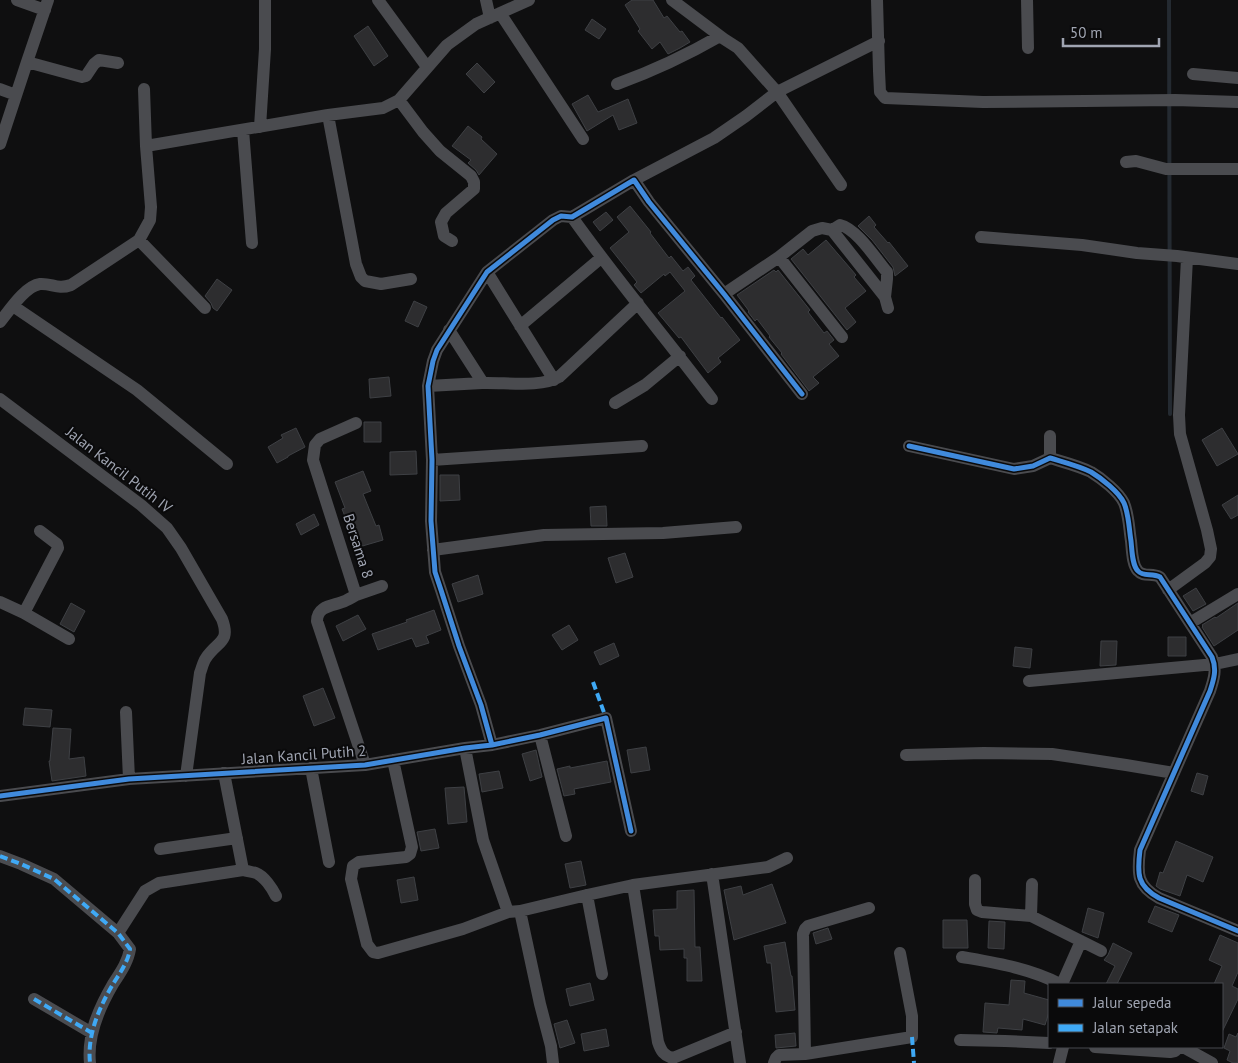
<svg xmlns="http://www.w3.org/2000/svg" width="1238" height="1063" font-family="'PT Sans',sans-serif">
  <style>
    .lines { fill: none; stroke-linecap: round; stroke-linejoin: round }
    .stream { stroke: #242a31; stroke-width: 4 }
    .building { fill: #2d2d2f; stroke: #3e4044 }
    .minor { stroke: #4a4b4f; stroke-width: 12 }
    .quiet { stroke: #3fa9f5; stroke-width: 4; stroke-dasharray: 8 4; stroke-linecap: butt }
    .cycleway-casing { stroke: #0a0a0b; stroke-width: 8 }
    .cycleway { stroke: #408adc; stroke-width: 5 }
    .labels { text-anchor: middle; stroke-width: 4; stroke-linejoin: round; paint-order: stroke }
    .street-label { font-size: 15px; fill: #a0a5b2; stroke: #0a0a0b }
  </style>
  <rect width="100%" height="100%" fill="#0f0f10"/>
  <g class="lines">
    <path class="stream" d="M1169,0L1170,414"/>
  </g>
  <path class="building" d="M632,0H653L664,18L667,16L680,32L682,31L690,42L680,48L668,54L660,42L652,49L638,31L640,29L625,5Z
    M592,19L606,29L599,39L585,30Z
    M368,26L388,56L374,66L354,36Z
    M477,63L495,82L484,93L466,74Z
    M588,95L598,112L628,99L637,123L619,130L613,115L587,131L572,104Z
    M468,126L482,137L481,139L497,154L479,175L476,170L468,163L471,160L452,146Z
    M630,206L651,232L650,233L669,258L671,256L683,271L688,267L695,276L691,280L721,318L722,317L740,340L718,358L721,362L708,373L681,337L679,338L658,313L685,291L670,272L665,276L664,274L641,293L634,285L637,282L610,248L629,232L617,217Z
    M606,212L613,220L600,231L593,222Z
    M869,216L876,225L874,227L888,243L889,242L908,266L895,276L893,267L872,240L858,226Z
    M826,240L856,275L854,277L866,291L845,308L856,322L847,330L791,259L803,249L808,255Z
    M774,270L776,272L778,270L810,310L808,312L824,333L827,331L834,340L829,344L839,356L813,377L819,383L809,391L781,354L782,353L769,337L770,336L757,319L755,321L748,312L749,311L737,295Z
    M217,279L232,290L217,311L213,308L211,303L205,296Z
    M414,301L427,307L418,327L405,321Z
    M389,377L391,396L370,398L369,379Z
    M364,422H381V442H364Z
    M296,428L305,447L288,456V457L277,463L268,447L283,438L281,435Z
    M1222,428L1238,454L1217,466L1202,440Z
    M416,451L417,474L390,475V452Z
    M363,471L371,491L363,494L376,526L379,525L383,540L359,547L352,523L348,524L342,509L345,508L335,482Z
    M440,475H459L460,500L440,501Z
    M1238,495V515L1231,519L1222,505Z
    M606,506L607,526H591L590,507Z
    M314,514L319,525L301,535L296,524Z
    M625,553L633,577L616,583L608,558Z
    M478,575L483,594L458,602L452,584Z
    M1196,588L1206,604L1193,611L1183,596Z
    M71,603L85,611L74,632L60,624Z
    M1238,603V630L1214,646L1202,627L1203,626L1202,625L1215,617L1216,618Z
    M434,610L441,630L426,636L429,643L416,647L412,638L378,650L372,634L407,622L406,620Z
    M358,615L366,629L343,641L336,626Z
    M569,625L578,640L562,650L552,635Z
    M1168,637H1186V656H1168Z
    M1101,641H1117L1116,665L1100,666Z
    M614,643L619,656L600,665L594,652Z
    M1015,647L1032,649L1030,668L1013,666Z
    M323,688L335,718L314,726L303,696Z
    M25,708L52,710L50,727L23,725Z
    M53,728L71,729L69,759L84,757L86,776L52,781L49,761H50Z
    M646,747L650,770L631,773L627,750Z
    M536,750L542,777L530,781L522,754Z
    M607,761L611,782L574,789L575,794L564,796L557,769L570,766V768Z
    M499,771L503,788L482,792L479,774Z
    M1197,773L1208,776L1203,795L1191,791Z
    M464,787L467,822L448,824L445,788Z
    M435,829L439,848L421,851L417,832Z
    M1176,841L1213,857L1203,882L1187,875L1180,896L1160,889L1156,886L1160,872L1163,873Z
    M581,861L586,885L570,888L565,864Z
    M414,877L418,900L401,903L397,880Z
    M772,884L786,923L734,940L724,890L741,886L743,895Z
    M694,890L695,947H700L702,981H687V958H684V949L660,950L659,936H655L653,910L677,909V891Z
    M1155,906L1179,915L1172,932L1148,922Z
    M1088,908L1104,913L1098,938L1082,932Z
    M943,920H967L968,948H943Z
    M989,921L1005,922L1004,949L988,948Z
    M828,928L832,939L816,944L813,933Z
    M1220,935L1238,943V972L1232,986L1238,989V999L1222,1032V984H1214L1222,966L1209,960Z
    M785,942L791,976H792L795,1010L776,1012L771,963H767L764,946Z
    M1113,943L1132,953L1117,984H1106L1115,966L1104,960L1108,955Z
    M1011,980L1025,981L1024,993L1049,1000V1012L1045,1025L1023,1019L1022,1030L998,1028L997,1033L983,1032L985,1003L1009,1005Z
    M590,983L594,1000L570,1006L566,989Z
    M567,1020L575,1043L560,1048L554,1024Z
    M606,1029L609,1046L584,1051L581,1034Z
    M795,1033L796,1046L776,1048L775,1035Z
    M1238,1033V1063H1233L1227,1060L1230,1051L1224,1048L1229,1034L1236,1037Z"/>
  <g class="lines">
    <path class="minor" d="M17,0L45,10
      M378,0L427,67
      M486,0L490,18
      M672,0L724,39L738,48L777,92L841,185
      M877,0L879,71L880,92L885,98L983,102L1175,100L1238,102
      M1027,0L1028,48
      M500,13L583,139
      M27,62L82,77L86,76L94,64L99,60L118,63
      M1193,74L1238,78
      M617,84C653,71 687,55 720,36
      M0,89L16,95
      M399,100L423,132L440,151L471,176L474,182V189L446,213L441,222L444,236L452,241
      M328,115L356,264L361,277L365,281L381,284L411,279
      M260,127L265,49V0
      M243,130L252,243
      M0,144L27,62L48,0
      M146,146L328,115L383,108L399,100L447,45L476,24L529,0
      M1126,162L1136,161L1166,169H1238
      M634,180L714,138L746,116L777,92L879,41
      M572,217C616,279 666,338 712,399
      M832,230L840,225C857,229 875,258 887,272V279L885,297L888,308
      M981,237L1082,245L1137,253L1177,256L1238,264
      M139,240L205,308
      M779,257L842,337
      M487,272L554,380
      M724,294L779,257L812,231L822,228L832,230L885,297
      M13,306L137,390L227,464
      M0,322C9,311 25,286 40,284C52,283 57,290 71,285L139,240L150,220L151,207L146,146L144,89
      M520,326L601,258
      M449,330L483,383
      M428,386C446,385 464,384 482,383C504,382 541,388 559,377L638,303
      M0,399L141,505L167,528L181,548L222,619C231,643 217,641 206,658C203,662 202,668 200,673L186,776
      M615,403L645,385L680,356
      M356,423L320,439L315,445L313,460L356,595C353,597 349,599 345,601C334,606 317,605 317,621L365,765
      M1050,436V458
      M909,446L1014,469L1033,466L1050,458C1063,462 1079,466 1091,472C1101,478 1119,492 1124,503C1129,515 1129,529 1131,541C1132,550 1132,565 1138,571C1143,577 1152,573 1160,577L1212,657C1217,669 1214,679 1210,691L1140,850C1137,874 1137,886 1159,898L1238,931
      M432,460L642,446
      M433,550L544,535L663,533L736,527
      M1168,590L1205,563L1210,557L1211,549L1207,530L1180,434L1179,415L1187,258
      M356,595L382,586
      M0,602L24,613L69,639
      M24,613L58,548L57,544L40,531
      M1190,623L1238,594
      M1029,681L1215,664L1238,659
      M126,712L129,779
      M540,735L566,836
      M492,745L481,705L459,646L441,590L435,572L431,521L432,460L428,386L433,361L437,350L487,272L553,220L561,216L572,217L634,180L649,202L724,294L802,394
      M465,748L483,840L508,912L520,911L540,1004L551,1046L553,1063
      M906,755L984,753L1052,754L1126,765L1174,773
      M393,760L412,847L410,854L406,857L359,862L353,866L351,879L367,944L373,952L378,953L463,929L508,912
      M311,768L329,862
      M0,796L129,779L365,765L465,748L492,745L540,735L606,718L631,831
      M160,849L237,838
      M0,856L21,864L54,879L118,933L130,949C128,962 120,973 113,984C99,1008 87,1035 90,1063
      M243,870C247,871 252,872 256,873C264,876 272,888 276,896
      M712,874L740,1063
      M975,880V904L977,910L982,912L1031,916L1101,951
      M633,885L658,1042C661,1051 664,1056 673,1058L736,1032
      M587,895L602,974
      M520,911L587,895L633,885L768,867L787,858
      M1031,916L1032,884
      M118,933L145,891L159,883L243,870L224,773
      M962,957C996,963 1029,968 1060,984
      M1062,984L1081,941
      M34,999L92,1033
      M960,1040L1005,1041L1049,1043
      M1095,1047L1170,1052L1175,1051L1179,1047
      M1183,1047L1212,1063
      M805,1054L912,1037V1016L900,953
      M774,1063L776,1058L779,1055L805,1054L803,934L805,929L808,926L869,908
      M1059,1063L1063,1047"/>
    <path class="quiet" d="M593,682L606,718
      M0,856L21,864L54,879L118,933L130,949C128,962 120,973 113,984C99,1008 87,1035 90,1063
      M34,999L92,1033
      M912,1037L914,1063"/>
    <defs>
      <path id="cycleway" d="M909,446L1014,469L1033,466L1050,458C1063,462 1079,466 1091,472C1101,478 1119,492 1124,503C1129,515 1129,529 1131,541C1132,550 1132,565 1138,571C1143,577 1152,573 1160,577L1212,657C1217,669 1214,679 1210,691L1140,850C1137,874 1137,886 1159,898L1238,931
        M492,745L481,705L459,646L441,590L435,572L431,521L432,460L428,386L433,361L437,350L487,272L553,220L561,216L572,217L634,180L649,202L724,294L802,394
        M0,796L129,779L365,765L465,748L492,745L540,735L606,718L631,831"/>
    </defs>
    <use href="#cycleway" class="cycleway-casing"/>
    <use href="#cycleway" class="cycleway"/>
  </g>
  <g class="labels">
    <g class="street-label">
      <text transform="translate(119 470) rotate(38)" y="5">Jalan Kancil Putih IV</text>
      <text transform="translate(358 546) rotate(72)" y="5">Bersama 8</text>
      <text transform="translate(304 755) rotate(-4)" y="5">Jalan Kancil Putih 2</text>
    </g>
  </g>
  <rect x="1048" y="983" width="175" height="65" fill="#0a0a0b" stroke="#46484e"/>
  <rect x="1058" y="999" width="25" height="8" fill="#408adc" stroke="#46484e"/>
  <text x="1093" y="1008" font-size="15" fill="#a0a5b2">Jalur sepeda</text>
  <rect x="1058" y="1024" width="25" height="8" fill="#3fa9f5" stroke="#46484e"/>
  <text x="1093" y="1033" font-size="15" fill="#a0a5b2">Jalan setapak</text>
  <path d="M1063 38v8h96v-8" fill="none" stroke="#a0a5b2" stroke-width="2.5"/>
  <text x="1070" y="38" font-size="15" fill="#a0a5b2" stroke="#0a0a0b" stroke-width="4" paint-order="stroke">50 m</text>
</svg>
